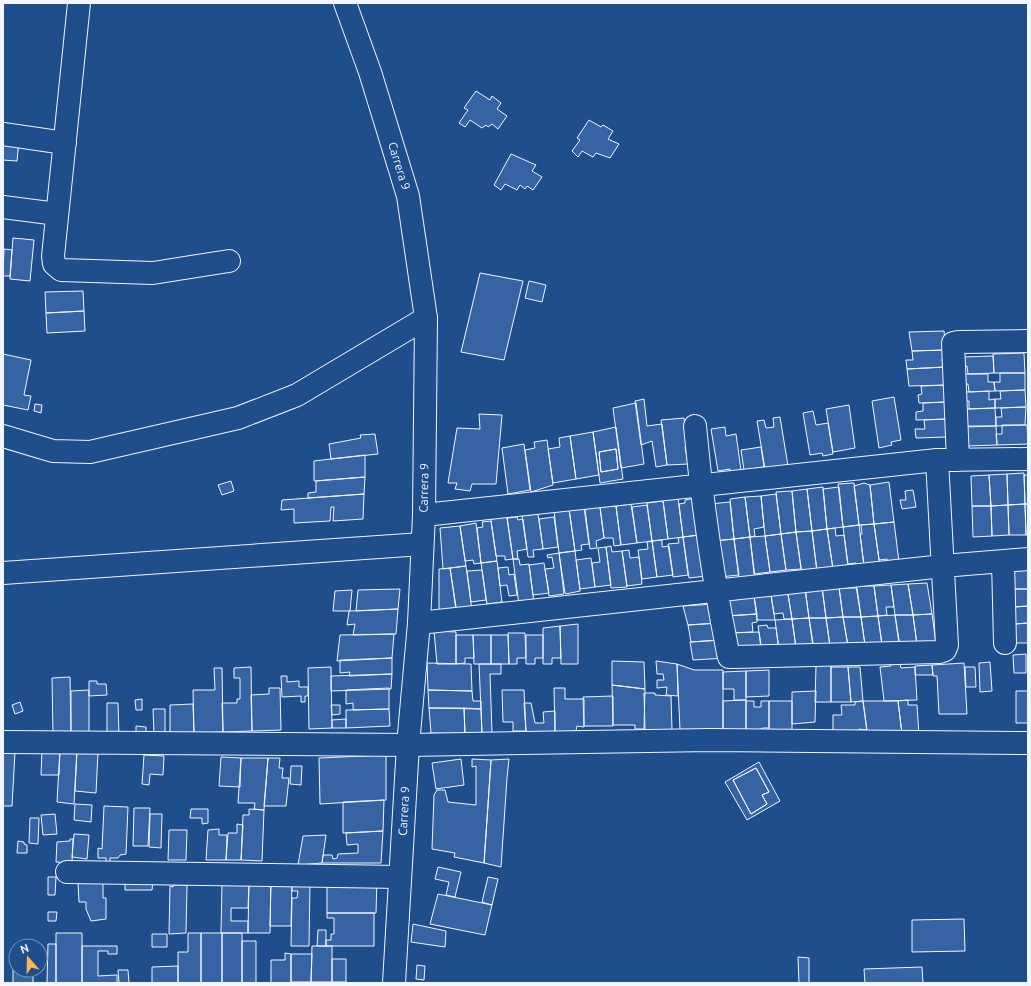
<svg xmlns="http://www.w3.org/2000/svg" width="1031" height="986" font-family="Ubuntu,sans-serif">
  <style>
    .building { fill: #3563a3; stroke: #f2f6ff; fill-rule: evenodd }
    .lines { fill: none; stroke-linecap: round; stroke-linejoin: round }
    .minor-casing { stroke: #f2f6ff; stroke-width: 24 }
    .major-casing { stroke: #f2f6ff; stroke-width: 24 }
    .minor { stroke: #1f4e8c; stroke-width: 22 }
    .major { stroke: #1f4e8c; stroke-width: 22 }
    .labels { text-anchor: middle; stroke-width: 3; stroke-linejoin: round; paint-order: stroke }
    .street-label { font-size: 12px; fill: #f2f6ff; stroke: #1f4e8c }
  </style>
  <rect width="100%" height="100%" fill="#1f4e8c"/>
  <path class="building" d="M476,91L490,100L492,96L501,103L497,109L507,116L498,129L492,124L488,127L486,125L482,128L470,120L465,127L459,123L468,110L464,108Z
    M589,120L601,127L603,125L613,131L608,139L619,144L610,158L596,153L593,157L582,151L578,157L572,151L580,140L577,138Z
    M3,139L19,141L17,161L3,160Z
    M511,154L536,165L532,171L542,177L533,190L527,186L525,189L520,185L517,190L505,184L501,190L494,185Z
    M13,238L34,240L30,281L10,279Z
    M4,249L12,250L10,276H3Z
    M480,273L523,281L504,360L461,352Z
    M529,281L546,285L542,302L525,298Z
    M83,291L84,311L46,313L45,292Z
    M84,311L85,331L47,333L46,313Z
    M944,331L946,350L912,351L909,332Z
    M945,350V359H942L943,367L907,369L906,360H913L912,351Z
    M1024,353L1025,373H994L993,354Z
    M3,354L31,360L24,395L31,396L28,410L3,405Z
    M993,356L994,373L968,374L967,366L965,367L964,357Z
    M947,367V385L909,386L907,369Z
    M1000,373H1025V390L995,391L994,382H1000Z
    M965,374H988V382H994L995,391L969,392L968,384H965Z
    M947,385L945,402L919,403L918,395L922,394L921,386Z
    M1025,390L1026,407L995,408V399H1001L1000,391Z
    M989,391V400L995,399V408L969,409V401H966V392Z
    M894,397L901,440L891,442L892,445L879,448L872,401Z
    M644,399L647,426L662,424L667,465L656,467L652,441L641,445L635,401Z
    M948,402L946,419L916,420V412L923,411V403Z
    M636,403L644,464L621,468L613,408Z
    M35,404L42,405L41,413L34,411Z
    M849,405L855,448L833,452L826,409Z
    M1026,407L1025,425L996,426V417H1002L1001,408Z
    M995,408L996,426H967L965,409Z
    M813,411L816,425L828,423L833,454L823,456L822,453L810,455L803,413Z
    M479,414L502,415L496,484H472L470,491L455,489L457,483H448L457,428L480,429Z
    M780,417L788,466L765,469L757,421L764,420L766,428L774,427L773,418Z
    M684,418L688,447H685L688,464L667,465L661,420Z
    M949,419L947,437L916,438L915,429H925L924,420Z
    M1002,425H1027L1028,444L997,445L996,434H1002Z
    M996,426L997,445L966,446L965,427Z
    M616,427L623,479L600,483L593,432ZM616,449L618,469L601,472L599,452Z
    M725,427L726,436L736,434L741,470L730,472V469L718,471L711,429Z
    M593,432L599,475L576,479L570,436Z
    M375,434L378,454L331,459L329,444L361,438L360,435Z
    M570,436L576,479L553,483L548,449L560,447L559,438Z
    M547,440L553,485L531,492L525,450L535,448L534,442Z
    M524,444L530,490L508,494L502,448Z
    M761,447L764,467L744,470L741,450Z
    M616,449L618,469L601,472L599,452Z
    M365,455V477L314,481V461Z
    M1024,473L1025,504L1008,505L1007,474Z
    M1007,474L1008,505L991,506L989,475Z
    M989,475L991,506H972L971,476Z
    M1024,475H1028V504H1025Z
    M365,477L364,494L308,498V493L316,492V481Z
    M231,481L234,491L222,495L218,485Z
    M889,482L894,522L874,524L870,485Z
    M854,483L859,525L843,527L838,484Z
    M864,483L870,485L874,524L859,525L854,486Z
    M823,487L827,529L812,531L807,489Z
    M839,487L843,527L827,529L823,489Z
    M807,489L812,531L796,532L792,491Z
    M913,490L916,507L902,509L900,500H906L905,491Z
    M792,491L796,532L781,534L776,492Z
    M364,494L363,519L333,521L334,507H331L330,521L294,523V509L281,510L282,500Z
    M776,494L781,534L765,536L761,496Z
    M761,496L764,527L754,529L755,536L750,537L745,497Z
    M745,497L750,537L734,539L730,499Z
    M678,498L683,537L668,539L663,500Z
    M695,498L699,535L683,537L679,504L685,503V500Z
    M663,501L668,539L652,541L647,503Z
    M730,502L734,539L714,541L710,504Z
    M631,504L637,543L621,545L616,506Z
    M1025,504H1028V535H1026Z
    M1025,504L1026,535H1009L1008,505Z
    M647,505L652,541L637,543L632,507Z
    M1008,505L1009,535L992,536L991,506Z
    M616,506L621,545L614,546L613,538H604L600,507Z
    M972,506H991L992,536L973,537Z
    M584,507L589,544L581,545L582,550L575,551L569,509Z
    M600,507L604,538L596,541L597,548L590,549L585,509Z
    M569,509L575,551L559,553L554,511Z
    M538,514L543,549L533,550L534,557H528L522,516Z
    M507,517L513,559L505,560V556H496L491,521V519Z
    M517,517L518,520L523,519L527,549L517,551L518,559H513L507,518Z
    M554,517L558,547L543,549L539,519Z
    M491,521L497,561L481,563L477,528L483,527L482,522Z
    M894,522L899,562L888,563L887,559L879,560L874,524Z
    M476,523L481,563L474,564L473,560L465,561L460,526Z
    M874,524L880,566H864L860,534H862L861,525Z
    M859,525L864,566L857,568L856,563L848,564L843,527Z
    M460,526L466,566L443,569L440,528Z
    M835,528L836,536L844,535L848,567L833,569L827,529Z
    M827,529L833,569L817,571L812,531Z
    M812,531L817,572L802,574L796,532Z
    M796,532L801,569L786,570L781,534Z
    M781,534L786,570L770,572L765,536Z
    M699,535L706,576L689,578L683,537Z
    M765,536L770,572L754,574L750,537Z
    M683,537L688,575L673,577L668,544L679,543L678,538Z
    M750,537L755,577L739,579L734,539Z
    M734,539L739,575L719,577L713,541Z
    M662,540V547L669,546L673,575L657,577L652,541Z
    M652,541L657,577L642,579L638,550L648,549L647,542Z
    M611,546L612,552L622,551L627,587L611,588L606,547Z
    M606,547L611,585L595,587L592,563L600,562L598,548Z
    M629,550L630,558L639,557L642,584L627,586L622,551Z
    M575,551L580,591L566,594L565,593L559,553Z
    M559,553L564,594L549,596L545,569L554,568L552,557L548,558L547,555Z
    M591,558L595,587L580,589L576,560Z
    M513,559H519L520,565L529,564L534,603L519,605Z
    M497,561L502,602L487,604L481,563Z
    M544,563L549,593L533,595L529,565Z
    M466,566L472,611L457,613L450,568Z
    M508,567L509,575L514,574L517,595L509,596L507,585L500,586L498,568Z
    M450,568L456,610L439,611V569Z
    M1028,569V589H1012L1011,570Z
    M482,570L486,600L471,602L467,571Z
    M927,583L932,614L913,615L908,584Z
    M908,584L913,615H895L891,585Z
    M891,585L894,607H886L887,615L878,616L874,586Z
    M856,586H874L878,616L861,617Z
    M822,587L826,618H809L805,588Z
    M822,587H839L843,617L826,618Z
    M787,588L792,619H784L783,613L774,614L770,589Z
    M787,588H805L809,618L792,619Z
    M839,588H857L861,617H843Z
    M400,589L398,609L356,611L358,590Z
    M770,589L775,620H757L754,596Z
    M1012,589H1028V606L1014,607Z
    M352,590L350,611H333L335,591Z
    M754,596L757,614L726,616L725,599Z
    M715,604L719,623L688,625L683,606Z
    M1028,606V623L1015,624L1014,607Z
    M398,609L396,634L353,635L355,624L347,625L349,611Z
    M757,614V622L752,623L753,632L728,633L726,616Z
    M932,614L936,644L917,645L913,615Z
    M895,615H913L917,645L900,646Z
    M895,615L899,644L882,645L878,616Z
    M878,616L882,645H865L861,617Z
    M843,617H861L865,645L848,646Z
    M843,617L848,646H830L826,618Z
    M809,618H826L830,646L813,647Z
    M809,618L814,649L796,648L792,619Z
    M792,619L796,648L779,650L775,620Z
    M717,623L720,640L691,642L688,625Z
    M1028,623V643H1016L1015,624Z
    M578,624V664H561L560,626Z
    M767,625L768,628H776L779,650L762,651L758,626Z
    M560,626L561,658H552V664H543V628Z
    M434,631L456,632V664H437Z
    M759,632L761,649L732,648L730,633Z
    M508,633H525L526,658H517V664H509Z
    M394,634L392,658L337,661L340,635Z
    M456,635H473L474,658H465V663L456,664Z
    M473,635H491V664H474Z
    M491,635H508L509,664H491Z
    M526,635H543V658H535V664H526Z
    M720,640L726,658L693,660L690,642Z
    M1026,654V673H1014L1013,655Z
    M392,658V674L349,676L350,672L340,673V660Z
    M612,661L644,662L645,689L612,685Z
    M656,661L677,664L678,696L666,695L667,687L657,688V680H664L663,674H657Z
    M990,662L992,691L980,692L979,663Z
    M427,663L471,664L472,691L428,690Z
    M964,663L967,714H939L937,676H933L932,665Z
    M479,664H501V674H490L492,733H482Z
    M677,664L694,670H723V731L680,730Z
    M891,664H900L901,668L915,667L917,700L884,701L880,667L891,666Z
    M831,665V702H815L816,666Z
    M932,665L933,675H915V666Z
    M251,667L252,731L223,732L222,703H237V699H240V678H234V668Z
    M331,667L332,728L309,729L308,668Z
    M831,667H848L851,702H831Z
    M848,667H860L863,701L851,702Z
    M965,667H975L976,687H966Z
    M214,668H222L223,732L194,733L193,690H215Z
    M769,670V696L746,697V671Z
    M746,671V700H734V689H723V672Z
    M390,674H392L391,689L331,691V676Z
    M281,676H287V682L299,681V687H308V696H305V702H301V696L282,697Z
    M70,677L71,735L53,736L52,678Z
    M89,681H97V684H106L107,695L89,696Z
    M612,685L645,689L644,729H635V725H613Z
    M269,688H280L281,730L252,731L251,695L269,694Z
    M389,688V709L353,710V703L346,704V690Z
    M554,688H565V699H584V727L577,726L576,731L555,733Z
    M89,690V735H71V691Z
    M428,690L472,691L473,701H481V709L429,708Z
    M502,690H524L526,731H513V722H503Z
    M816,691L815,722L792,724V692Z
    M1016,691H1028V723H1016Z
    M644,693H655V695L671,696L672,730H645Z
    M613,696V726H584L583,697Z
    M142,699V710H136L135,700Z
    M746,700V731H723V701Z
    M908,700V705H917L919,736L902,734L898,701Z
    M746,701H754V707H761V701H769V728H763L757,731L746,730Z
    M769,701H792V733H769Z
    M863,701L867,730L859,729V732H833V715H842L841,705H855V702Z
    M863,701H898L902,734L867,732Z
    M20,702L23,711L15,714L12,705Z
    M107,703H118L119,735H107Z
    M524,703H531L535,723H544L543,712L555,711V732H526Z
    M193,704L194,735L170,736V705Z
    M331,705H340V714L332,715Z
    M429,708H464L465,734L431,733Z
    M464,708L481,709L482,735L465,734Z
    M153,709H165V734H154Z
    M389,709L390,726L346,728V710Z
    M346,719V728H332V720Z
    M136,726L146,727V734H136Z
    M42,749H60L59,775H41Z
    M60,749L77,750L74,804L57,802Z
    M77,750L98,752L96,793L75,791Z
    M3,752H15L12,806H3Z
    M144,755L164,756L163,775L150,774L149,785L142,784Z
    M386,755V800L320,804L319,758Z
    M221,757L241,758L240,787L219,786Z
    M241,758H268L264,810L254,809L255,803H238Z
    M268,758H280L279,768H283L282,778H289L286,806H264Z
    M461,759L464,785L436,789L432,763Z
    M472,759L491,760L484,863L454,857L455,853L432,849L434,795L437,790H445L448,802L476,805V766L472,767Z
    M509,759L507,778L501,867L484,863L488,806L491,760Z
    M759,762L780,801L747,820L725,782ZM756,768L769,792L762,795L767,804L751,814L733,780Z
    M291,766H302L301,785L290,784Z
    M756,768L769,792L762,795L767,804L751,814L733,780Z
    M384,800L383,831L343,833V802Z
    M75,804L92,805L91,822L74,820Z
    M104,806L128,807L126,854L120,855L118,858H110V862H106V858H98V848L102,849Z
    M134,808H150L148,846H133Z
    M191,809H208V823L202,824V818H190Z
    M249,809L264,810L262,861L241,860L243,815H249Z
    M55,814L57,834L43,835L41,815Z
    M150,814H162L161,848L149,847Z
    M30,818H39L38,844L29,843Z
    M237,824L243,825L241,860H226L228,833H237Z
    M219,829V835H227L226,860H206L208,830Z
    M169,830H187L186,860H168Z
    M383,831L381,863H322L323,855H332L333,859L337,858L338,854L358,853V844L347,845L346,833Z
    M74,834L89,835L87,859L72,857Z
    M326,835L322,863L298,865L303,836Z
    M70,839H73L72,863L56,862L57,842L70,841Z
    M18,841L24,842V844L27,845V853H17Z
    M438,867L461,872L455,897L446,895L449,882L435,879Z
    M48,877H56L55,895H48Z
    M488,877L498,879L492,905L482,902Z
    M249,878H271L270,933H248Z
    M271,878L292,879L291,926H270Z
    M377,878L376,913H327V880Z
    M125,879L153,880L152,890H125Z
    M310,880L309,946H291L292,898H297L298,891H292V882Z
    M103,882V898H106V919L91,921L86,909V902H79L78,883Z
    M222,883L249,884L248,908H231V921H248V933H221Z
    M173,885H187L186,933L169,934L170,886L173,887Z
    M438,894L492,905L485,935L430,924Z
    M48,912H57L56,921H48Z
    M327,913H374V946H326V940H331V934H334V918H327Z
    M964,919L965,951L912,952V920Z
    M413,924L446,931L445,947L411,942Z
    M318,930H326V946H317Z
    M56,933H82V983H56Z
    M188,933H201V983H178V952H188Z
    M201,933H222V983H201Z
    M222,933H242V983H222Z
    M152,934H167V947H152Z
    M242,941H256V983H242Z
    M48,944H56V983H47Z
    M82,946H117V954H108V951H98V976L117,975V983H82Z
    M312,946H332V982H311Z
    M13,950H16V970H33V983H13Z
    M40,951H44V962H40Z
    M285,953L291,954V983H271V960H285Z
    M291,954H312L311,982H291Z
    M798,957L809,958V983H799Z
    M332,959H346V982H332Z
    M417,965L425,966L424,980L416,979Z
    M178,966V983H152V967Z
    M922,967L923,983H865L864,969Z
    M118,970H128L129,983H119Z"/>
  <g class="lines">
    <defs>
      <path id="minor" d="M79,3L53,256L54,264L61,270L153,273L229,261
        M3,134L65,143
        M3,207L57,214
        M695,426C702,502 713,578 728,653L729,657H734L939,652L945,650L947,645L937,460
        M3,436L53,451L90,452L238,418L297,395L426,318
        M958,460L953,343L958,342L1028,341
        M424,515L937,460L1028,459
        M1003,561L1005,643
        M3,573L422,544
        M419,623L943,566L1028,559
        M3,742L408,745L710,740L1028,743
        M67,872L400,877"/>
      <path id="major" d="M345,3L370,72L408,196L426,318L424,515L419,623L408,745L394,983"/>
    </defs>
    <use href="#minor" class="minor-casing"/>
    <use href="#major" class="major-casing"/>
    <use href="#minor" class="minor"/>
    <use href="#major" class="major"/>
  </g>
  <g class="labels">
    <g class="street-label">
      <text transform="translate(399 166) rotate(73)" y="4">Carrera 9</text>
      <text transform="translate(424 488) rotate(-89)" y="4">Carrera 9</text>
      <text transform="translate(404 811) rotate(-87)" y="4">Carrera 9</text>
    </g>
  </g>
  <rect width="1031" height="986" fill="none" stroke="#f2f6ff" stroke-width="8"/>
  <g transform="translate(28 958) rotate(340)"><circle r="19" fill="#1f4e8c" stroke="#7391ba"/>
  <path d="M0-3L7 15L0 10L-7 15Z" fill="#ffb74d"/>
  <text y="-6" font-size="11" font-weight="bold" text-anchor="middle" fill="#f2f6ff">N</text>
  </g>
</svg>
